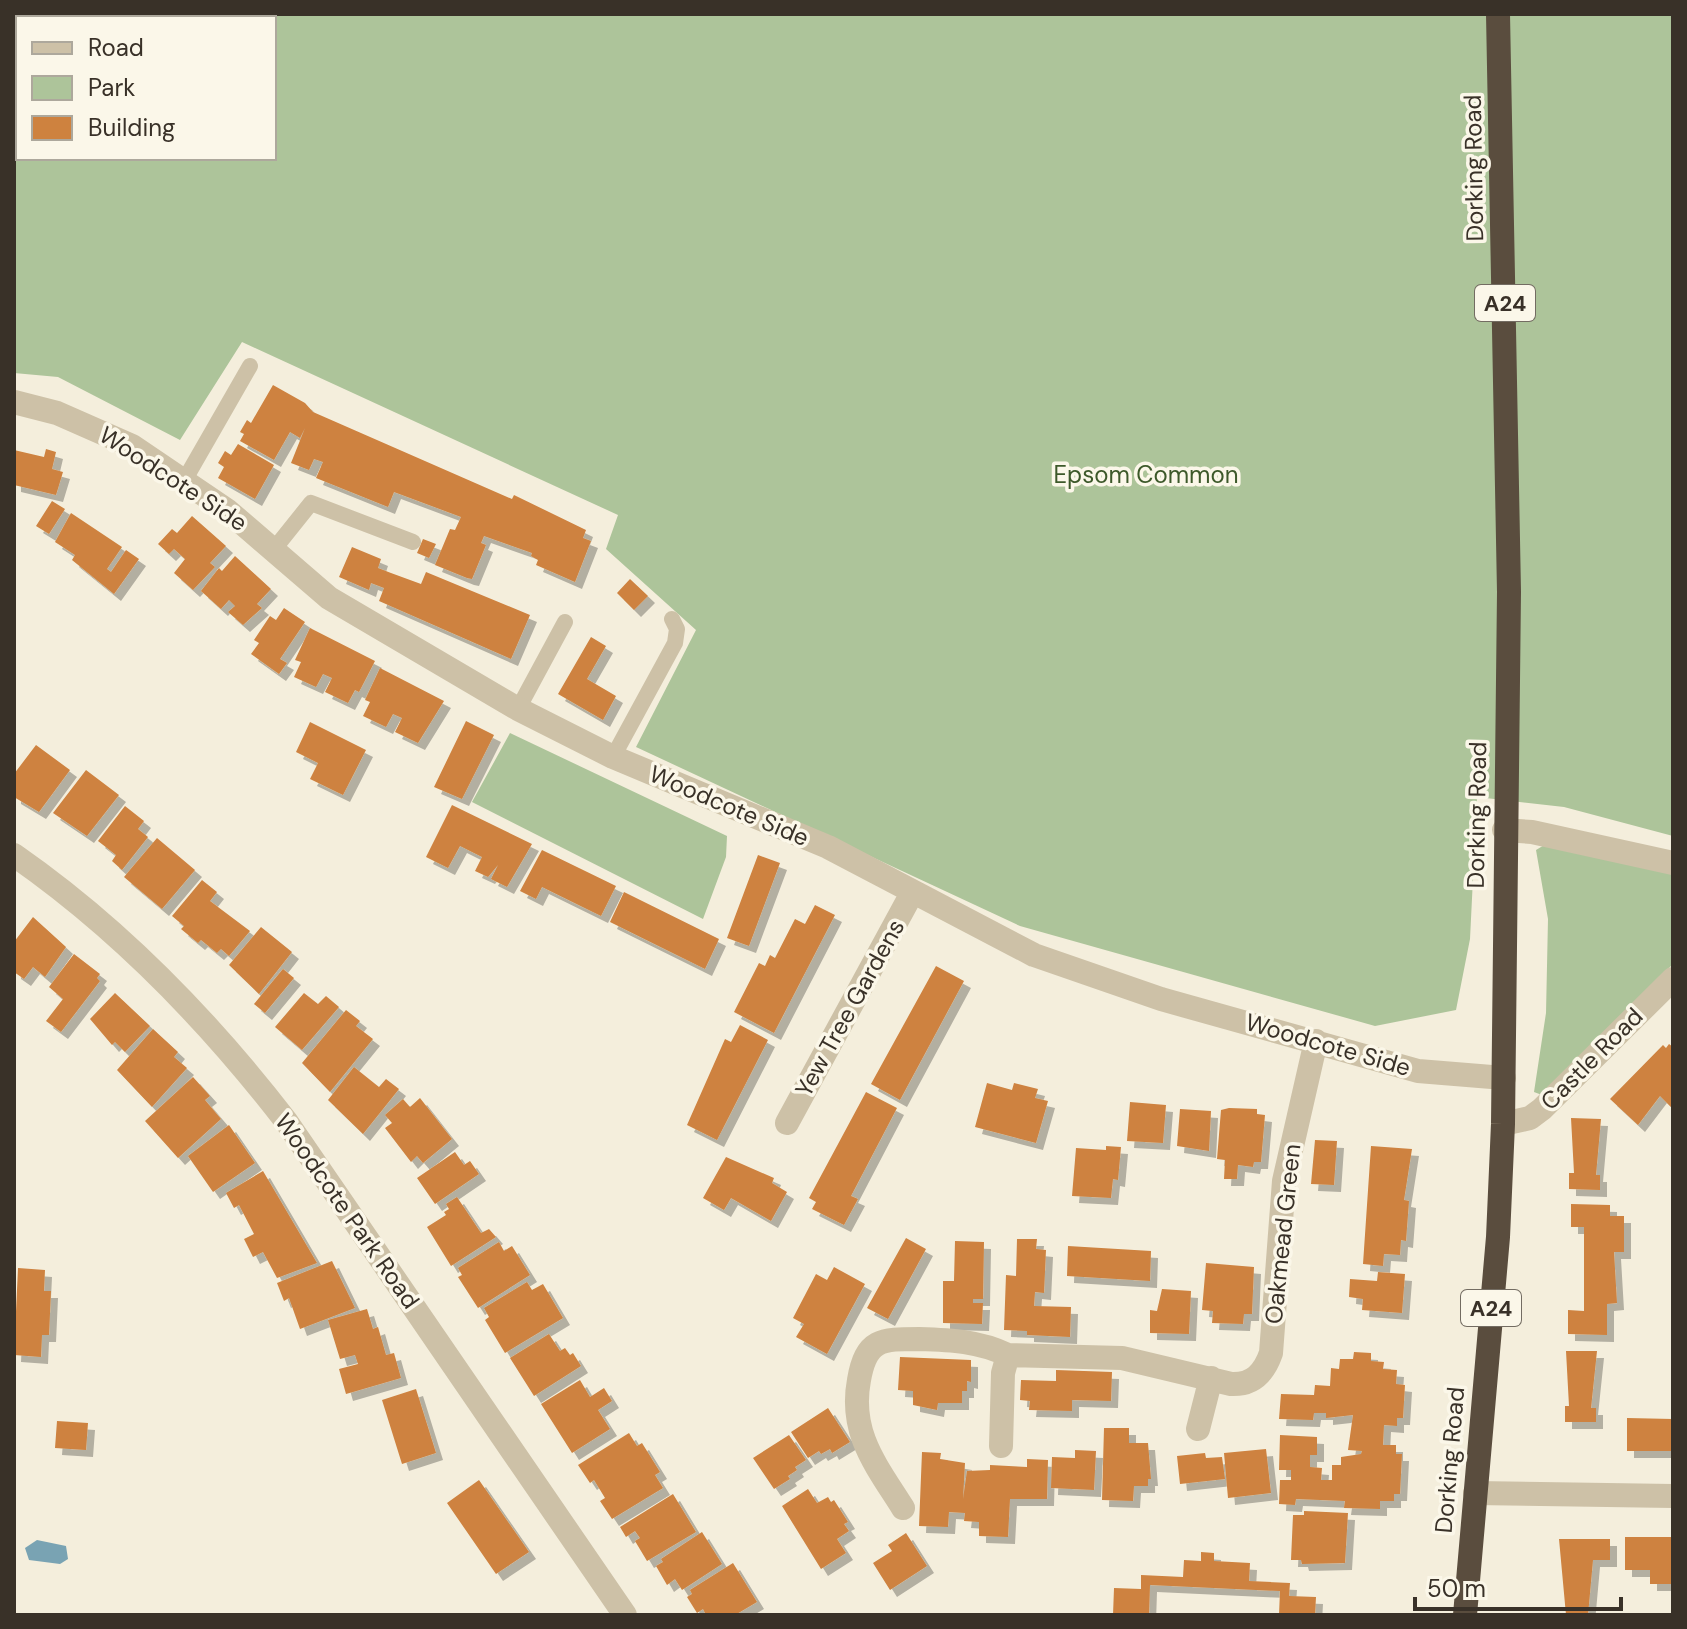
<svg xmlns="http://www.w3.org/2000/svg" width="1687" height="1629" font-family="'DM Sans',sans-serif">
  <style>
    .green { fill: #adc49a; fill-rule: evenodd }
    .water { fill: #79a3b3 }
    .building { fill: #ce823f; filter: url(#shadow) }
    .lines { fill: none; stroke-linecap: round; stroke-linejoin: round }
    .lane { stroke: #cdc1a7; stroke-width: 16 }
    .street { stroke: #cdc1a7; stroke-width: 24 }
    .highway { stroke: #5a4d3e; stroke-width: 24 }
    .labels { text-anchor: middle; stroke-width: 7; stroke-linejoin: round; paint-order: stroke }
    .shield { fill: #fbf7e9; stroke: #736c62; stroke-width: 2 }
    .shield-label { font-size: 22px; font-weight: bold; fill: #393128 }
    .street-label { font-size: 24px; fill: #393128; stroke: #fbf7e9 }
    .park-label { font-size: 24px; fill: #3d592a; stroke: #fbf7e9 }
  </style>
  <defs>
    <filter id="shadow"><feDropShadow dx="7" dy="7" stdDeviation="0" flood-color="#0004"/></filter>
  </defs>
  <rect width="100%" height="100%" fill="#f4eedc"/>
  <path class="green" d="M14,14H1673V836L1564,807L1477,797L1470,939L1456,1010L1375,1026L1020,926L636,747L696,630L606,549L618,515L242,342L180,440L58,377L14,373ZM18,18H274V158H18Z
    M510,733L727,836L726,857L703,919L472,802Z
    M1546,844L1673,874V964L1542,1095L1534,1092L1546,1013L1548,919L1536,850Z"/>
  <path class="water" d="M37,1540L66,1546L68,1559L60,1564L29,1560L25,1548Z"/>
  <path class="building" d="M273,385L305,403L313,412L512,499L514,495L586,530L583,538L591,541L575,582L536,565L538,560L531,556L532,553L484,536L481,543L486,545L472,579L467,578L435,565L450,529L455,530L461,517L394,492L388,507L316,478L323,462L314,459L309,470L291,463L305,428L300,438L290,432L274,460L240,441L244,434L240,432L247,420L251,423Z
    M238,444L274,465L255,499L218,478L224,467L218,463L225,451L231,455Z
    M46,449L56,452L52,469L63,472L56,495L14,485V450L44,457Z
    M52,501L65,509L49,534L36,526Z
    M71,513L122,547L107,569L111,572L126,550L139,559L114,594L72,560L75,555L55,542Z
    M192,516L226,546L210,563L215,567L193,590L174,573L185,559L174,549L169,554L158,544L172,529L177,533Z
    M423,539L436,544L429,558L417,553Z
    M352,547L381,559L378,568L391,573L421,584L426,572L530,615L511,659L379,601L384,588L371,583L369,590L339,577Z
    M235,556L271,589L257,604L262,608L243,625L228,612L235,606L229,600L221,609L201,591L219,568L222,571Z
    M630,579L648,596L634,610L617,593Z
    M284,608L305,622L280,659L287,663L279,674L251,654L259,643L254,640L270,616L276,620Z
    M310,628L375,661L359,692L355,690L348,703L325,692L332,678L323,674L316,687L294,677L301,662L295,660Z
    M591,637L606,646L587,679L616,696L603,720L558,694Z
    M380,668L444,701L418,743L395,732L402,718L393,714L386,727L363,716L370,702L365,700Z
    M466,721L494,735L462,799L434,787Z
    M310,722L366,750L343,795L310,779L318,763L296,752Z
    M36,745L70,770L39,812L14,797V774Z
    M86,770L119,795L87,836L53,813Z
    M452,805L532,844L507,887L491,879L498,865L488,877L475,871L482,857L460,846L448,868L426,857Z
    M125,806L144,821L138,829L148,837L122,870L112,861L116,855L98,841Z
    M157,838L195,870L162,909L124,877Z
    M542,850L616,886L601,916L542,887L536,899L520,891Z
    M758,855L780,863L749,946L727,938Z
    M202,880L217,892L210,901L250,931L229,956L221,949L217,953L201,940L198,943L181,929L184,926L172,916Z
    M624,892L719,939L705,969L610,922Z
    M815,905L835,915L774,1033L734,1012L759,963L765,966L770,955L775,958L795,919L805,924Z
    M33,917L66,947L45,977L33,967L24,979L14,972V942Z
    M261,927L292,952L259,994L229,965Z
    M74,954L100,974L97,978L100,981L61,1032L46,1021L63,999L49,987Z
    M936,966L964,981L900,1100L871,1084Z
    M283,969L294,978L265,1013L254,1004Z
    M115,993L150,1026L125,1052L115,1042L112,1045L90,1019Z
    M304,993L318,1004L326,996L339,1007L302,1050L275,1027Z
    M346,1010L360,1021L356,1026L373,1039L330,1092L302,1063Z
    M740,1025L768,1040L717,1140L687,1125L725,1039L731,1042Z
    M153,1029L178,1052L174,1057L187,1068L152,1107L117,1070Z
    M1669,1044L1673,1047V1109L1660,1096L1638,1125L1610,1099L1663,1045L1666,1048Z
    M354,1067L379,1087L386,1079L399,1089L363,1134L328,1100Z
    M193,1077L210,1096L205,1100L221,1119L178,1158L145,1121Z
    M987,1083L1012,1090L1014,1083L1038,1089L1035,1098L1048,1101L1036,1143L975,1127Z
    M866,1092L897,1108L851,1196L858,1199L844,1225L812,1209L816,1202L809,1198Z
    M420,1098L452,1139L423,1163L417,1156L411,1162L385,1128L392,1123L385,1115L403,1099L410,1107Z
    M1130,1102L1166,1105L1163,1143L1127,1141Z
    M1229,1108L1257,1109V1114L1265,1115L1261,1162H1254L1253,1167L1238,1165L1237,1179H1224L1225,1160L1217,1159L1221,1110Z
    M1180,1109L1211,1111L1209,1151L1177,1146Z
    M1571,1118L1601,1119L1596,1175H1600V1190L1569,1189V1173H1574Z
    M229,1125L255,1163L213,1192L188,1156Z
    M1315,1140L1337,1141L1334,1185L1311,1184Z
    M1106,1146L1121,1147L1118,1180L1113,1179L1111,1198L1072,1196L1076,1148L1106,1150Z
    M1371,1146L1412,1149L1404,1200L1409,1201L1406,1241L1401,1240L1400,1255L1384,1254L1383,1266L1363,1264Z
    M455,1152L464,1165L470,1161L479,1174L435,1204L417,1178Z
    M726,1157L774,1178L772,1183L787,1192L771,1221L731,1198L724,1210L703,1198Z
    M263,1171L317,1263L277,1278L263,1252L253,1257L244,1239L254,1234L239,1205L234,1208L226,1193Z
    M457,1197L481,1233L489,1229L496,1237L451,1266L427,1227L446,1215L444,1212L449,1209L446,1204Z
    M1571,1204L1610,1205V1216H1624V1252H1614L1617,1303L1607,1304V1335L1568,1334V1310L1584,1311V1227H1571Z
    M906,1238L926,1249L888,1319L867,1308Z
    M1017,1239H1037L1036,1249L1046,1250L1044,1293L1035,1292L1034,1306L1071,1307L1070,1337L1027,1335V1331L1004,1330L1006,1275L1016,1276Z
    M955,1241L984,1242L983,1299H973V1303H983L982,1324L943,1323V1281H954Z
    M499,1242L504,1251L512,1246L530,1275L478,1308L458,1277L462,1275L458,1268Z
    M1068,1246L1151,1251L1150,1281L1067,1276Z
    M332,1261L355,1308L300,1329L289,1298L284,1301L277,1283Z
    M1206,1263L1254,1267L1252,1314H1244L1243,1324L1212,1323L1213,1311L1202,1310Z
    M834,1267L865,1284L827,1354L796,1337L804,1324L793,1318L816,1274L827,1280Z
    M18,1268L45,1270L44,1291H51L49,1335H42L41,1357L14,1355Z
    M1378,1272L1405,1274L1402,1313L1362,1310L1363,1299L1349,1297L1350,1279L1377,1281Z
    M527,1282L532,1290L543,1284L563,1318L505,1353L485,1320L489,1317L484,1308Z
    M1162,1289L1191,1291L1189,1334L1150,1333V1310L1157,1311Z
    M367,1309L373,1329L378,1327L386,1355L394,1353L401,1378L346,1394L339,1369L358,1364L355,1355L340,1359L328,1320Z
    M549,1334L560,1351L565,1348L570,1355L573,1353L581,1366L534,1396L510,1358Z
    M1566,1351H1597L1591,1408H1596V1422H1565V1406H1569Z
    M1354,1352L1371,1353V1361L1384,1362L1383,1369L1397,1370L1396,1384L1405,1385L1403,1418H1397V1426L1384,1425L1383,1445H1396V1454H1402L1400,1494H1394V1501H1380V1509L1344,1508L1345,1501L1296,1499L1295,1505L1279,1504L1280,1480H1291V1470H1279L1280,1435L1317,1437V1455H1310V1467L1322,1468L1321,1480H1332V1465H1341V1457L1361,1454L1362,1451L1348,1450L1353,1415L1326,1418V1413H1314L1313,1420L1279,1419L1281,1394L1314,1395L1315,1385L1330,1386L1331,1368L1339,1369L1340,1359H1353Z
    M900,1357L971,1360V1382L967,1381V1391H962V1403H938L937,1410L913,1405V1391L898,1390Z
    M1056,1370L1112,1372L1111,1401L1072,1400V1411L1029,1410L1030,1401L1020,1400L1021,1380L1056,1381Z
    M580,1380L590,1397L604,1388L612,1401L598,1410L610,1429L572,1453L541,1404Z
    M416,1389L436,1453L402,1464L382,1400Z
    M828,1408L850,1442L832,1453L830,1449L821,1454L819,1451L808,1458L791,1432Z
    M1627,1418L1673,1419V1451H1627Z
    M57,1421L88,1423L86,1450L55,1448Z
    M1104,1428H1129V1443H1148L1151,1479H1148V1486H1134L1133,1501L1102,1500Z
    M629,1433L637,1446L642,1443L660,1472L655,1475L663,1488L612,1519L600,1501L605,1498L594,1480L590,1483L578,1465Z
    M789,1435L806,1460L795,1467L797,1470L788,1476L790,1479L774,1489L753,1458Z
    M1266,1449L1271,1493L1228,1498L1224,1453Z
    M1075,1450L1096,1451L1094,1490L1051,1488L1052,1457L1075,1458Z
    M922,1452L941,1453L940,1459L965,1463L963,1499L967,1471L990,1470V1465L1027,1467V1459L1048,1460L1047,1499H1010L1008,1537L979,1536V1522L964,1521L965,1513L949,1512L948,1527L919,1526Z
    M1205,1453L1206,1458L1222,1457L1225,1479L1180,1484L1177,1456Z
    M479,1480L529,1552L496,1574L447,1503Z
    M808,1489L817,1503L828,1497L831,1502L834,1500L848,1522L844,1524L849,1531L837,1539L846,1553L821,1569L782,1506Z
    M673,1494L696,1532L647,1561L635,1541L640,1538L635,1531L626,1537L620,1527Z
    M1304,1511L1348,1513L1345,1563L1302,1564L1301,1560H1291L1293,1515H1304Z
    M702,1532L722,1564L682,1590L675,1579L667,1585L656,1566L663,1562L661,1559Z
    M906,1533L927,1566L890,1590L873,1563L892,1551L888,1545Z
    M1625,1537H1673V1584H1650V1570H1625Z
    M1559,1539H1610V1560H1593L1588,1615H1566Z
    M1201,1552L1214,1553V1561L1250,1563L1249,1581L1290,1583L1289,1596L1316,1597L1315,1615H1279L1280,1591L1150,1585L1149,1615H1113L1114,1588L1141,1589V1575L1183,1577L1184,1560L1201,1561Z
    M733,1563L757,1602L735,1615H706L703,1609L697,1613L687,1597L692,1594L690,1590Z"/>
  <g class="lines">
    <path class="lane" d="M184,481L250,366
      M275,548L311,503L413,542
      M518,709L565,622
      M613,757L675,643L677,629L672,619"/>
    <path class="street" d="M14,402L57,413L132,446L228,511L329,598L518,709L613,757L828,847L1034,955L1161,999L1418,1071L1504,1078
      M1504,830L1532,832L1673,863
      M14,855C119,928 208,1020 286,1121L625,1615
      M787,1123L912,893
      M1503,1124L1530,1118L1542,1109L1673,979
      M1008,1355L1122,1358L1231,1384C1253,1385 1264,1373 1271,1353L1284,1181L1316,1041
      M1198,1429L1211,1378
      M1475,1493L1673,1496
      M903,1508C876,1465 849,1433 859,1380C866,1339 881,1339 919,1339C952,1340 978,1341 1008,1355L1003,1373L1001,1446"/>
    <path class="highway" d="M1465,1615L1498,1237L1503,1124L1509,592L1498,14"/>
  </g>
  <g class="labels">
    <g class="shield">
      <rect x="1475" y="285" width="60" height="36" rx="6"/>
      <rect x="1461" y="1290" width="60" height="36" rx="6"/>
    </g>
    <g class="shield-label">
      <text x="1505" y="311">A24</text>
      <text x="1491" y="1316">A24</text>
    </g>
    <g class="street-label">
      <text transform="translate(1474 168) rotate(-91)" y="8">Dorking Road</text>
      <text transform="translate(173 479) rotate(33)" y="8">Woodcote Side</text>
      <text transform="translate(729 806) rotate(23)" y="8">Woodcote Side</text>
      <text transform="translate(1477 815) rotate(-89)" y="8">Dorking Road</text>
      <text transform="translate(850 1008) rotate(-61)" y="8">Yew Tree Gardens</text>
      <text transform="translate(1328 1045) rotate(16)" y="8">Woodcote Side</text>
      <text transform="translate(1592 1059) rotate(-45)" y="8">Castle Road</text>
      <text transform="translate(347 1211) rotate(55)" y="8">Woodcote Park Road</text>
      <text transform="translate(1283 1234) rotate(-84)" y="8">Oakmead Green</text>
      <text transform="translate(1450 1460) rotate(-85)" y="8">Dorking Road</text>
    </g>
    <g class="park-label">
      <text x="1146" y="483">Epsom Common</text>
    </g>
  </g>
  <rect width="1687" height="1629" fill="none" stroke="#393128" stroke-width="32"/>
  <rect x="16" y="16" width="260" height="144" fill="#fbf7e9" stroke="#ada89c" stroke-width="2"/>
  <rect x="32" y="42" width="40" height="12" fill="#cdc1a7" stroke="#ada89c" stroke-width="2"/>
  <text x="88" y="56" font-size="24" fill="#393128">Road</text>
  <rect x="32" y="76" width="40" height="24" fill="#adc49a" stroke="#ada89c" stroke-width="2"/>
  <text x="88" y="96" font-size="24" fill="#393128">Park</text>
  <rect x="32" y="116" width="40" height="24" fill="#ce823f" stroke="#ada89c" stroke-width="2"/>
  <text x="88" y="136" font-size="24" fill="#393128">Building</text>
  <path d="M1415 1597v12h206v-12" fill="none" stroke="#393128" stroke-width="4"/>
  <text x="1427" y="1597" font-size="24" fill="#393128" stroke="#fbf7e9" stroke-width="6" paint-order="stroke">50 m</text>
</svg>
